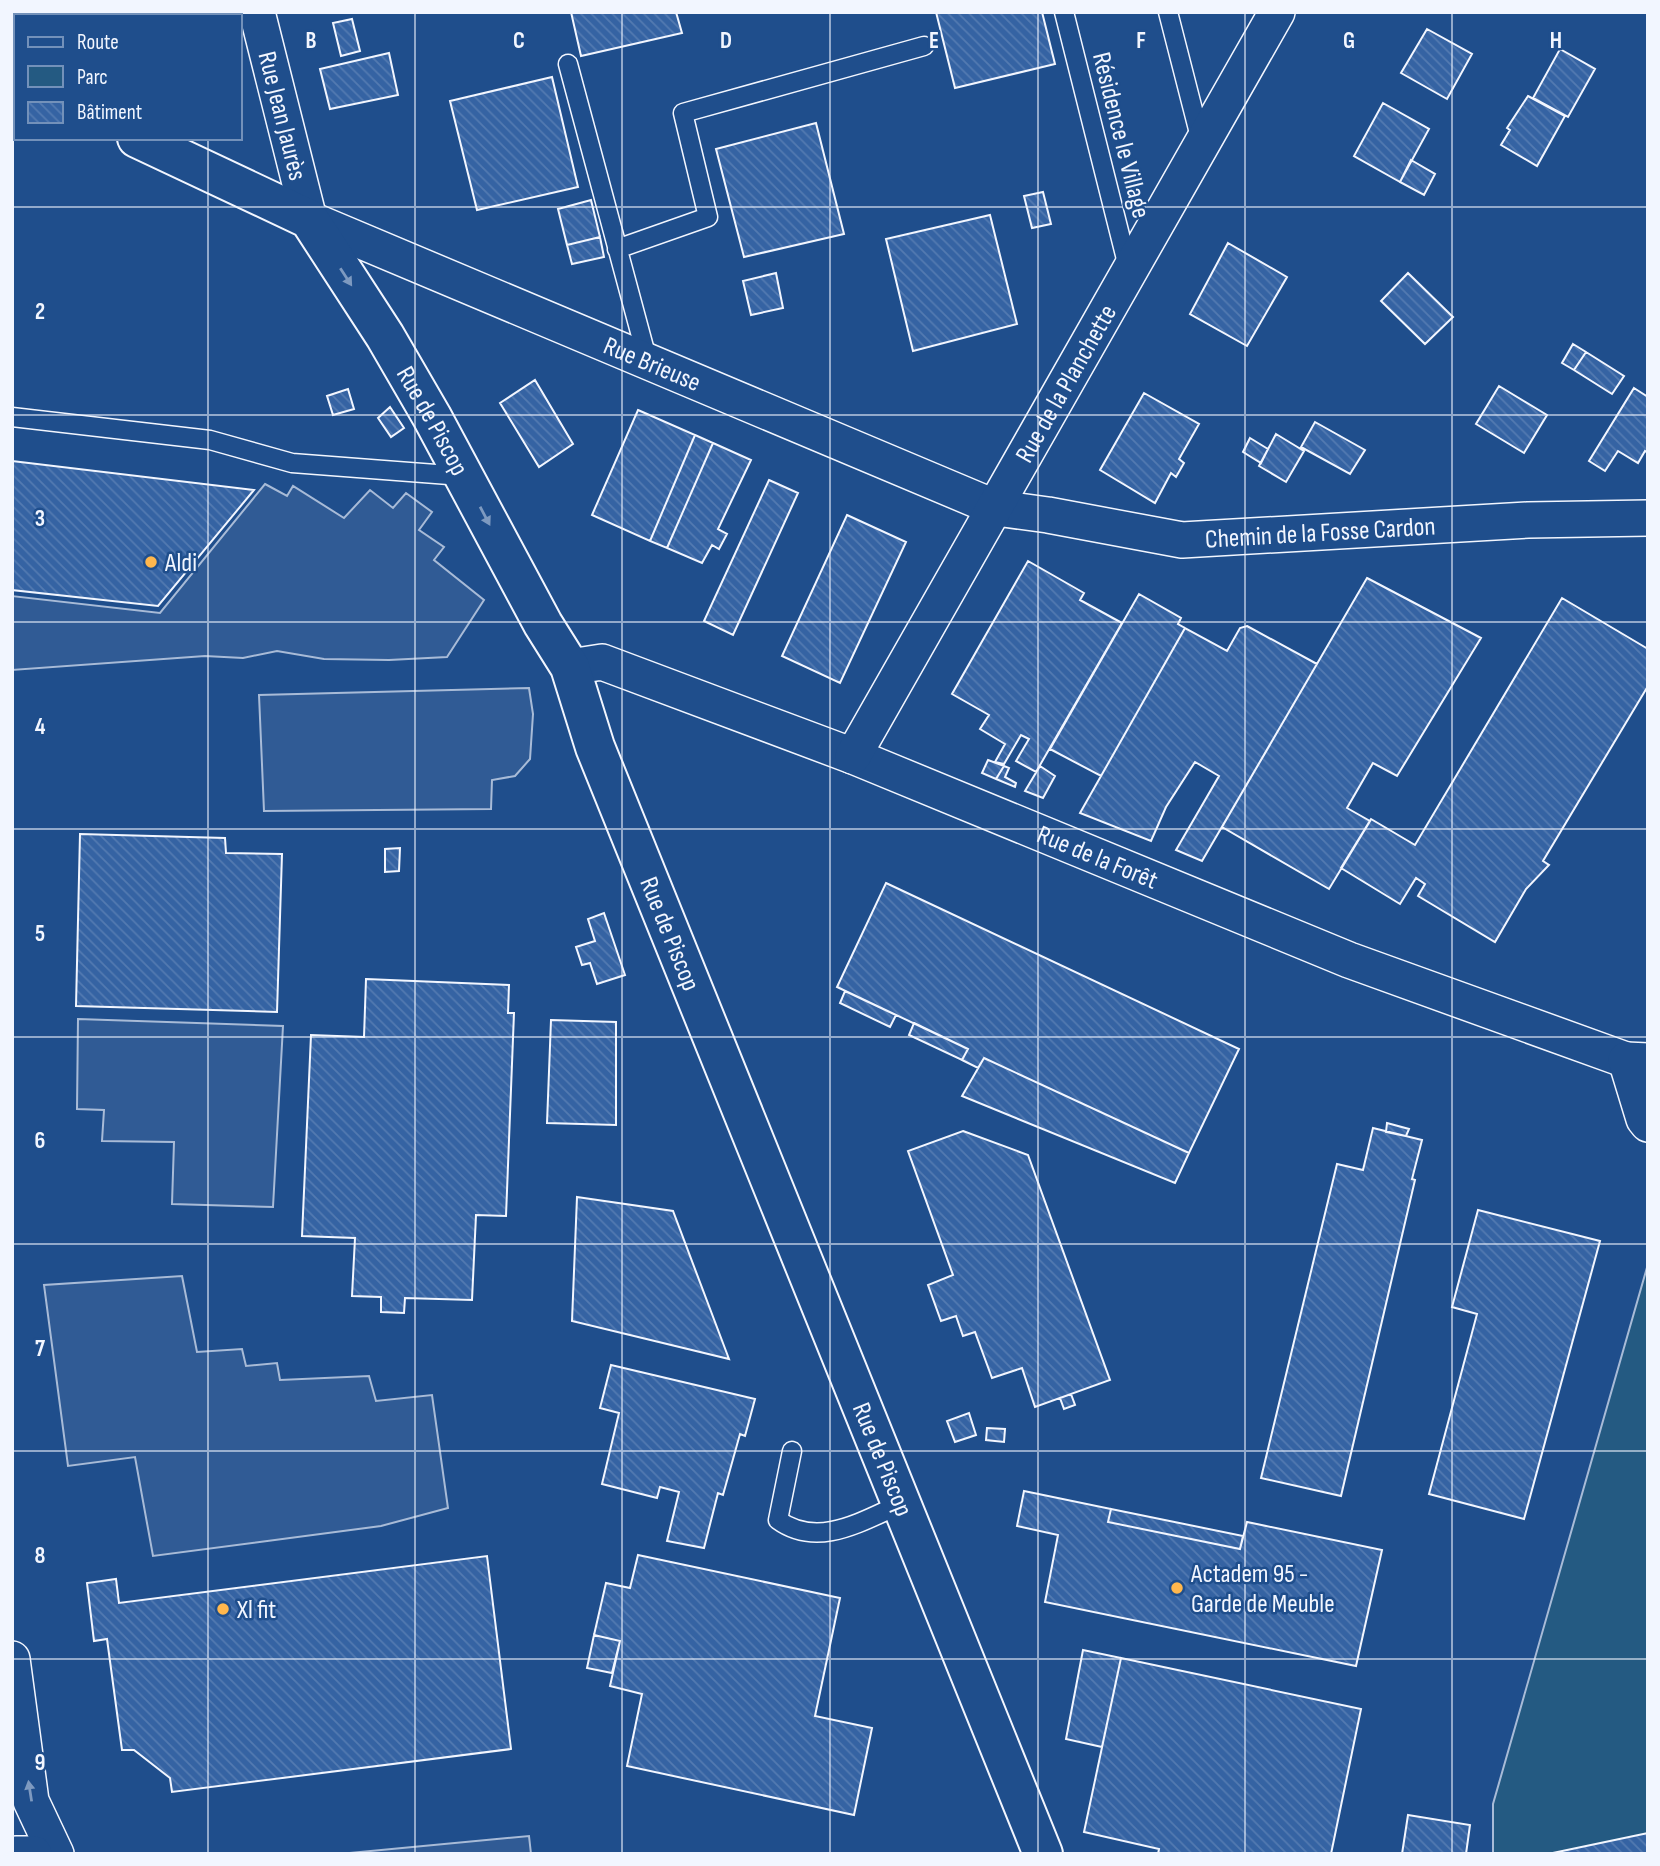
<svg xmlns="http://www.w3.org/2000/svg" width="1660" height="1866" font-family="'Sofia Sans Condensed',sans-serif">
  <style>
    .green { fill: #245a82; stroke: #a8bbd7; stroke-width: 2 }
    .parking { fill: #305b95; stroke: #a8bbd7; stroke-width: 2 }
    .building { fill: url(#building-back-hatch); stroke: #f2f6ff; stroke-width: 2 }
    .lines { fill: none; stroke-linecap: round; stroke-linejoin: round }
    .lane-casing { stroke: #f2f6ff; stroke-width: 21 }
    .street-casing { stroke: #f2f6ff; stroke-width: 38 }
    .secondary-casing { stroke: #f2f6ff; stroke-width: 42 }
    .lane { stroke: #1f4e8c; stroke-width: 18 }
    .street { stroke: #1f4e8c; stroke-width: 35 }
    .secondary { stroke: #1f4e8c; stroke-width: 38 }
    .oneway { fill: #7e9ac0 }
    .grid { fill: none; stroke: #f2f6ff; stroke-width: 2; stroke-opacity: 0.55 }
    .poi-dot { fill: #ffb74d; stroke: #1f4e8c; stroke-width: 2.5 }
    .labels { text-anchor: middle; stroke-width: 5; stroke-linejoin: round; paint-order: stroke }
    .street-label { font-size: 26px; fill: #f2f6ff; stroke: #1f4e8c }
    .poi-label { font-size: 26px; fill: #f2f6ff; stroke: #1f4e8c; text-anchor: start }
    .grid-label { font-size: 23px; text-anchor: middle; font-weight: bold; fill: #f2f6ff; stroke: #1f4e8c; stroke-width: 5; stroke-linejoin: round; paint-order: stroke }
  </style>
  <defs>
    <pattern id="building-back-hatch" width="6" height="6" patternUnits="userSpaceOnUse" patternTransform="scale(1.75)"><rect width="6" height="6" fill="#3563a3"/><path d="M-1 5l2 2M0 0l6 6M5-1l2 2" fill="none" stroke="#537ab1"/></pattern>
  </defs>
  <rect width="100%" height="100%" fill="#1f4e8c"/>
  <path class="green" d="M1648,1264V1854H1493V1804Z"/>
  <path class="parking" d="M265,484L287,496L293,486L344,518L370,490L393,508L406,493L432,512L419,530L444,547L434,560L484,600L447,657L389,660L324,659L277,651L243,658L205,656L12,670V596L160,613Z
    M529,688L533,714L530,759L515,776L492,780L491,809L264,811L259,695Z
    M78,1019L283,1026L273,1207L172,1204L174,1142L102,1141L104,1110L77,1109Z
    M182,1276L197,1352L242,1349L246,1366L277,1363L280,1380L369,1376L376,1401L432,1395L448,1508L381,1526L153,1556L135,1457L68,1466L44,1285Z
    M529,1836L531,1854H339Z"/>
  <path class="building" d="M71,12H179L180,16H72Z
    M571,12H676L682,33L581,56Z
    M936,12H1042L1055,64L955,88Z
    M352,19L360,51L341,56L333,23Z
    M1427,29L1472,54L1447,99L1401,73Z
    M1560,49L1595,69L1568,117L1533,98Z
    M389,53L398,95L330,109L320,69Z
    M552,77L578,187L477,210L450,101Z
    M1528,96L1565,116L1537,166L1501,145L1510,130L1507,128Z
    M1383,103L1429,129L1400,182L1354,156Z
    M816,123L844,234L744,257L716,149Z
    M1411,160L1435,174L1424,195L1400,182Z
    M1043,192L1051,224L1032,228L1024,196Z
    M591,200L600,237L567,245L558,209Z
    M990,215L1017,324L913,351L886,239Z
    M600,237L604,257L572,264L567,245Z
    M1228,243L1287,277L1247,346L1190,314Z
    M776,273L783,308L751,315L743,281Z
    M1408,273L1453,317L1425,344L1381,301Z
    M1573,344L1586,352L1574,370L1562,363Z
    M1586,352L1624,376L1612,394L1574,370Z
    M535,380L573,444L539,467L500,403Z
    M1499,386L1547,415L1524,453L1476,424Z
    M1634,388L1648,397V453L1645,451L1638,463L1618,451L1605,471L1589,461Z
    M348,389L354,409L333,415L327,396Z
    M1144,393L1199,424L1179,459L1184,463L1176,477L1171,473L1155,503L1100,470Z
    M390,407L404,428L391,437L378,418Z
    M638,410L695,435L650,541L592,515Z
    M1315,422L1365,450L1350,474L1301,447Z
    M1276,434L1304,451L1286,482L1259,466Z
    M695,435L713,443L667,548L650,541Z
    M1250,438L1268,449L1261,463L1243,452Z
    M713,443L751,460L718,529L727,534L719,549L712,545L702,563L667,548Z
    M12,461L254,490L158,606L12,590Z
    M769,480L798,493L733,635L704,621Z
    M847,515L906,542L840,683L782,656Z
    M1028,561L1084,593L1080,600L1122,623L1036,772L1016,761L1029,739L1021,735L1004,764L995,762L1005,744L980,729L989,715L952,694Z
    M1367,578L1481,638L1397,776L1373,763L1347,808L1370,821L1329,889L1222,827Z
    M1139,594L1181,618L1178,624L1185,628L1101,776L1050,749Z
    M1562,598L1648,649V686L1543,861L1549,865L1526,889L1495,942L1418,896L1425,884L1416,878L1400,904L1341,868L1371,819L1415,845Z
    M1247,626L1317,664L1202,861L1176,850L1219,776L1195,762L1166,807L1151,841L1080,813L1185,628L1227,651L1240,628Z
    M988,760L1004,766L996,779L982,773Z
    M1004,766L1009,768L1005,777L1016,783L1015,787L996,779Z
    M1040,766L1055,776L1043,798L1025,791Z
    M80,834L225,838L226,853L282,854L277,1012L76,1006Z
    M400,848L399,871L385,872V849Z
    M886,883L1239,1049L1189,1153L984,1058L978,1068L962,1060L968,1049L837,987Z
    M604,913L625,975L597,984L590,963L582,965L576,947L595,941L588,919Z
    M366,979L509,985L508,1013H514L506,1216L476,1215L472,1300L405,1298L404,1313L381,1312V1297L352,1296L355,1238L302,1236L311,1035L364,1037Z
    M845,991L896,1015L890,1027L840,1003Z
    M551,1020L616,1022V1125L547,1123Z
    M914,1023L968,1049L962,1060L909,1035Z
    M984,1058L1189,1153L1175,1183L962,1096Z
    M1387,1123L1409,1129L1406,1136L1386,1132Z
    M1373,1128L1422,1140L1412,1179L1415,1180L1341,1496L1261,1478L1337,1164L1363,1170Z
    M963,1131L1028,1155L1110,1380L1035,1407L1022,1368L992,1378L975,1332L963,1336L956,1316L941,1321L928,1285L953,1275L908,1151Z
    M577,1197L673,1211L729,1359L572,1321Z
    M1478,1210L1600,1241L1524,1519L1429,1494L1477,1314L1452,1307Z
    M611,1365L755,1399L745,1436L740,1434L723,1495L718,1493L704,1548L667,1541L679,1492L660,1487L657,1498L602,1484L619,1413L600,1408Z
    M1071,1394L1075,1405L1064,1409L1060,1398Z
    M969,1413L976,1435L955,1442L947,1421Z
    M987,1428L1005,1429L1004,1442L986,1440Z
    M1024,1491L1111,1509L1108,1522L1240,1549L1247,1522L1382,1550L1356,1666L1045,1602L1058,1535L1017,1526Z
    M1111,1509L1243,1536L1240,1549L1108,1522Z
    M638,1555L840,1598L815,1716L872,1728L854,1815L627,1766L642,1694L610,1686L620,1641L594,1635L606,1583L630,1588Z
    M487,1556L511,1749L172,1792L170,1778L134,1750H122L107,1639L94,1641L87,1583L116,1579L119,1603Z
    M594,1635L620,1641L612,1673L587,1668Z
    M1083,1650L1121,1658L1102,1747L1066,1739Z
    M1121,1658L1361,1709L1331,1854H1158L1159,1849L1084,1832Z
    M1408,1815L1470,1825L1466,1854H1402Z
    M1648,1833V1854H1548Z"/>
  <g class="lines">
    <defs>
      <path id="lane" d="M1064,12L1129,271
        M1168,12L1201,141
        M568,64L648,362
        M617,249L708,217L683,113L924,46
        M12,417L210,440L292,463L462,476
        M792,1451L778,1520C818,1549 862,1521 901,1504"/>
      <g id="street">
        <path id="s1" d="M257,12L309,219L996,508L1048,515L1182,540L1528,520L1648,518"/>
        <path id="s2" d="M570,667L602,662L853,756L1349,960L1626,1060"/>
        <path id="s3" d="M853,756L1277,12"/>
        <path d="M1648,1061L1626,1060L1644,1119L1648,1124"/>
        <path d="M12,1659L31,1801L56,1854"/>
        <path d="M16,1854H34"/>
      </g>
      <g id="secondary">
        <path d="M12,82L16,84"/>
        <path id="s4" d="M137,138L309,219L385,336L432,417L543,624L570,667L595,747L1043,1854"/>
      </g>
    </defs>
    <use href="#lane" class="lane-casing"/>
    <use href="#street" class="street-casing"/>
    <use href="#secondary" class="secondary-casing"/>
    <use href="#lane" class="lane"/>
    <use href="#street" class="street"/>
    <use href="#secondary" class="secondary"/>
  </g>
  <defs><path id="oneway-solid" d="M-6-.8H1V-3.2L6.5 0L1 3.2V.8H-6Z" transform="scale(1.75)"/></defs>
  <g class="oneway">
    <use href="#oneway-solid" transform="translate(346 277) rotate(57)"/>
    <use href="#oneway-solid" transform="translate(485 516) rotate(62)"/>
    <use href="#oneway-solid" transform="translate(30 1791) rotate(-99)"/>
  </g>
  <path class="grid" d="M208,12V16M415,12V1854M622,12V1854M830,12V1854M1038,12V1854M1245,12V1854M1452,12V1854M208,138V1854M12,207H1648M12,415H1648M12,622H1648M12,829H1648M12,1037H1648M12,1244H1648M12,1451H1648M12,1659H1648"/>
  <g class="poi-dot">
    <circle cx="151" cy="562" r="7"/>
    <circle cx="1177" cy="1588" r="7"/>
    <circle cx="223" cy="1609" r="7"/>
  </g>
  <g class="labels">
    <g class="street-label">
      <text dy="9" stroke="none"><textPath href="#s1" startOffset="107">Rue Jean Jaurès</textPath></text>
      <text transform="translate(1122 135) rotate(76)" y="9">Résidence le Village</text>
      <text dy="9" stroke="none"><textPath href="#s1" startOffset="586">Rue Brieuse</textPath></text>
      <text dy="9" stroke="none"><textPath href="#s3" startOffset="429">Rue de la Planchette</textPath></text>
      <text dy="9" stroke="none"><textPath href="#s4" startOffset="427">Rue de Piscop</textPath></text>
      <text dy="9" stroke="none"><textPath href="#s1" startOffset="1286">Chemin de la Fosse Cardon</textPath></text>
      <text dy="9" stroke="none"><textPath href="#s2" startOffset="565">Rue de la Forêt</textPath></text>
      <text dy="9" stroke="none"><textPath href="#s4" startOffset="994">Rue de Piscop</textPath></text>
      <text dy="9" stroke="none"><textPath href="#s4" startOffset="1561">Rue de Piscop</textPath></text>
    </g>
    <g class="poi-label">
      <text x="165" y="571">Aldi</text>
      <text x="1191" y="1582">Actadem 95 -<tspan x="1191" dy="30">Garde de Meuble</tspan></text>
      <text x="237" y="1618">Xl fit</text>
    </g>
  </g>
  <g class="grid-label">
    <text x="311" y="48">B</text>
    <text x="519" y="48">C</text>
    <text x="726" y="48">D</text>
    <text x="934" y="48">E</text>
    <text x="1141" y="48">F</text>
    <text x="1349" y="48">G</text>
    <text x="1556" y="48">H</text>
    <text x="40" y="319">2</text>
    <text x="40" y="526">3</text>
    <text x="40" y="734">4</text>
    <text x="40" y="941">5</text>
    <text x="40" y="1148">6</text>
    <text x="40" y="1356">7</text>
    <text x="40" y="1563">8</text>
    <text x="40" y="1770">9</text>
  </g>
  <rect width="1660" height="1866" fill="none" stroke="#f2f6ff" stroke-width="28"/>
  <rect x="14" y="14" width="228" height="126" fill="#1f4e8c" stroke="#7391ba" stroke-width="2"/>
  <rect x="28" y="37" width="35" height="10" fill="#1f4e8c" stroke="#7391ba" stroke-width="2"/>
  <text x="77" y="49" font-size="21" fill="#f2f6ff">Route</text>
  <rect x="28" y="66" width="35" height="21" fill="#245a82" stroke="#7391ba" stroke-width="2"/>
  <text x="77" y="84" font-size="21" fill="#f2f6ff">Parc</text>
  <rect x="28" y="102" width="35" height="21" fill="url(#building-back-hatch)" stroke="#7391ba" stroke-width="2"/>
  <text x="77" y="119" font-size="21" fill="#f2f6ff">Bâtiment</text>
</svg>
